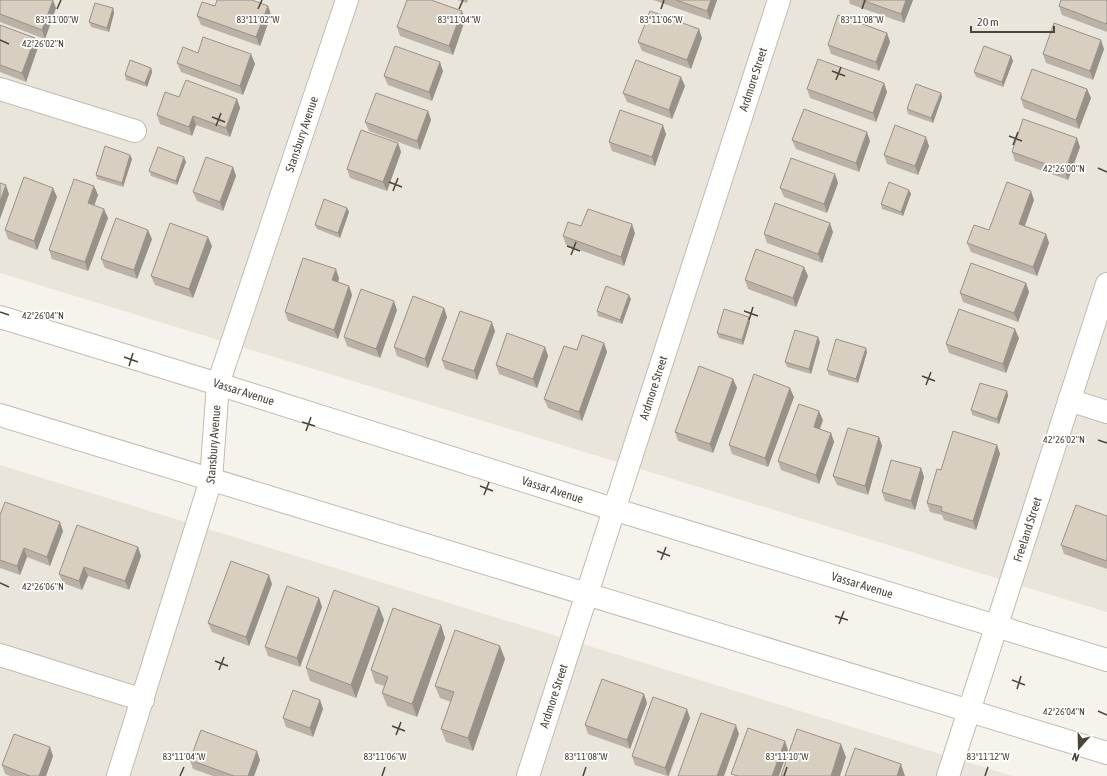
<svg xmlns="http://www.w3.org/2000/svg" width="1107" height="776" font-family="'Asap Condensed',sans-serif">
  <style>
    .residential { fill: #eae5da }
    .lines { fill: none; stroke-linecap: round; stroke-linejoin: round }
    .minor-casing { stroke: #c2bbae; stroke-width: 24 }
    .minor { stroke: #fff; stroke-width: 22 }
    .wall { fill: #bab2a6 }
    .shaded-wall { fill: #979187 }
    .building { fill: #d8cfc1; stroke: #979187 }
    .ticks { fill: none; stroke: #4b4439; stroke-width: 1.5 }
    .labels { text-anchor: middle; stroke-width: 3.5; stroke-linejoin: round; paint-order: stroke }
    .street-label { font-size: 12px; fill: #4b4439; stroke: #fff }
    .ticks-label { font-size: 10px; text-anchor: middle; fill: #4b4439; stroke: #fff; stroke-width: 3.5; stroke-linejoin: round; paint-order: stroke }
  </style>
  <rect width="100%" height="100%" fill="#f6f3ec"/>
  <path class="residential" d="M0,0H1107V612L0,273Z
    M0,465L1012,776H0Z"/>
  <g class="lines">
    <defs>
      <g id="minor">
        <path d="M0,89L135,131"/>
        <path id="s1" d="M0,317L218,384L613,509L1107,660"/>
        <path d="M1069,400L1107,412"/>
        <path d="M0,415L1107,753"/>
        <path d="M0,655L143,700"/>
        <path id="s2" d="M118,776L211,480L218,384L347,0"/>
        <path id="s3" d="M528,776L779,0"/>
        <path id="s4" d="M948,776L1107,284"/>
      </g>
    </defs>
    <use href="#minor" class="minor-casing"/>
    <use href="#minor" class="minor"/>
  </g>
  <path class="wall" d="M0,0L56,8L45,39L0,22Z
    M457,0H468L467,3Z
    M653,0H717L710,20Z
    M849,0H913L904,23L850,4Z
    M1107,0V32L1062,15L1059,6Z
    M215,6H268L271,15L260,46L201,25L197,16Z
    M113,8L114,13L109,32L91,27L89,22Z
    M465,20L453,55L400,36L397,27Z
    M0,25L35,38L38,47L26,82L0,72Z
    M887,33L890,42L879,71L831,54L828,45Z
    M702,38L691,69L642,51L638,42Z
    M1104,49L1093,80L1046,63L1043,54Z
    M198,53L251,54L255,64L243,95L181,72L177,63Z
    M1011,56L1013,61L1003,87L976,77L974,72Z
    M151,68L152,72L147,87L126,80L125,75Z
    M443,71L432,101L388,85L384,76Z
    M884,83L887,92L876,122L810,98L807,89Z
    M685,86L672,119L627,102L623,93Z
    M1087,89L1091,98L1079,129L1024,108L1021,99Z
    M941,93L942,97L933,123L908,114L907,109Z
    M179,97L237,99L240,108L230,137L196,125L192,136L160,124L157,115Z
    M428,111L431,120L420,150L369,131L365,122Z
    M666,134L655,166L612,151L609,142Z
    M792,140L870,141L859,172L796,149Z
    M398,143L401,152L387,191L350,178L347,169Z
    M929,146L918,175L887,164L884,155Z
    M1080,147L1068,180L1015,161L1012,152Z
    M130,155L132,159L123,187L97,179L96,175Z
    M186,162L177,185L151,176L149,171Z
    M233,167L236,176L223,211L197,201L193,192Z
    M835,174L838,183L827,213L784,197L780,188Z
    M94,186L98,195L94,205L108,218L88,271L52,259L49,250Z
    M909,190L911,194L903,216L882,209L881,204Z
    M57,197L37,250L8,239L5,230Z
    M1034,200L1025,226L1046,234L1049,243L1037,276L971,252L967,243L989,230Z
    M347,208L349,212L340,238L317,229L315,225Z
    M833,232L822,263L767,243L764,234Z
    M635,233L624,266L566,245L563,236Z
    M152,239L137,279L105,268L101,259Z
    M212,246L193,298L155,285L151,276Z
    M808,276L796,307L748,289L745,280Z
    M339,278L338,282L349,286L352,295L338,339L288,321L285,312Z
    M1026,283L1029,292L1018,322L963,302L960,293Z
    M631,299L622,324L598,316L597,311Z
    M444,308L447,317L428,368L397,356L394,347Z
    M397,310L380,358L347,346L344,337Z
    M750,322L743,345L719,338L717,333Z
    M495,331L477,380L445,369L442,360Z
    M1019,338L1006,373L949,353L946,344Z
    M820,342L811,374L787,367L785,362Z
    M604,343L607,352L582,421L548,408L544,399L577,350Z
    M545,347L548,356L537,388L499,374L496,365Z
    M867,352L858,383L829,375L827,370Z
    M733,379L737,388L713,453L678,441L675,432Z
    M1007,391L1008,396L999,424L972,415L971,410Z
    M794,397L768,467L732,454L729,445Z
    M823,420L820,429L831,433L834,442L819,484L781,470L778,461Z
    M879,437L882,446L868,495L837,485L833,476Z
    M997,445L1000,454L976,530L944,520L942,515L930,512L927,503L941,470Z
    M921,468L924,477L915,510L885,501L882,492Z
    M0,515L63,531L50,566L27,557L20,575L0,568Z
    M1107,516V569L1064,554L1061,545Z
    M138,547L141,556L129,590L88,576L82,590L63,583L59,574Z
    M272,584L249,646L212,632L208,623Z
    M319,598L322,607L300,667L268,656L265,647Z
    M379,607L384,620L356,698L310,681L306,668Z
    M441,625L445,638L417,717L387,706L382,693L384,686L375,683L371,670Z
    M505,659L473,751L446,742L441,729L451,702L440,698L435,686Z
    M644,694L647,703L630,749L588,734L585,725Z
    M320,700L323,709L313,737L286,727L283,718Z
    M690,718L669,776H667L635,765L632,756Z
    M53,756L46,776H10L5,774L2,765Z
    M190,760H260L254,776H213L193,769Z"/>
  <path class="shaded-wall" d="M53,0L56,8L45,39L42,30Z
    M711,0H717L710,20L707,11Z
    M906,0H913L904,23L901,14Z
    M268,6L271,15L260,46L256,37Z
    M113,8L114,13L109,32L107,28Z
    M462,11L465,20L453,55L449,46Z
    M699,29L702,38L691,69L687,60Z
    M887,33L890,42L879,71L876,62Z
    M35,38L38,47L26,82L22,73Z
    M1101,40L1104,49L1093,80L1090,71Z
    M251,54L255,64L243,95L240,86Z
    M1011,56L1013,61L1003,87L1002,82Z
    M440,62L443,71L432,101L429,92Z
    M151,68L152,72L147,87L145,83Z
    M681,77L685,86L672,119L669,110Z
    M884,83L887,92L876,122L873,113Z
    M1087,89L1091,98L1079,129L1076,120Z
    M941,93L942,97L933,123L931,118Z
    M237,99L240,108L230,137L226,128Z
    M428,111L431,120L420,150L417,141Z
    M193,116L196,125L192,136L189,127Z
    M663,125L666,134L655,166L652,157Z
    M867,132L870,141L859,172L856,163Z
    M926,137L929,146L918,175L915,166Z
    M1077,138L1080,147L1068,180L1065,171Z
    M398,143L401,152L387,191L383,182Z
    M130,155L132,159L123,187L122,183Z
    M184,157L186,162L177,185L176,181Z
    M233,167L236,176L223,211L220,202Z
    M835,174L838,183L827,213L824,204Z
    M6,185L9,194L0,219V201Z
    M94,186L98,195L92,212L88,203Z
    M53,188L57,197L37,250L34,241Z
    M909,190L911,194L903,216L901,212Z
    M1031,191L1034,200L1022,233L1019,224Z
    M347,208L349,212L340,238L338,233Z
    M104,209L108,218L88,271L85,262Z
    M830,223L833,232L822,263L818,254Z
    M632,224L635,233L624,266L621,257Z
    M148,230L152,239L137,279L134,270Z
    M1046,234L1049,243L1037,276L1033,267Z
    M208,237L212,246L193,298L189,289Z
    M804,267L808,276L796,307L793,298Z
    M336,269L339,278L336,289L332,280Z
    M1026,283L1029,292L1018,322L1014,313Z
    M349,286L352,295L338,339L334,330Z
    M629,295L631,299L622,324L620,320Z
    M394,301L397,310L380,358L376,349Z
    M444,308L447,317L428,368L425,359Z
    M749,317L750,322L743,345L742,340Z
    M492,322L495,331L477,380L474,371Z
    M1015,329L1019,338L1006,373L1003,364Z
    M818,337L820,342L811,374L809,369Z
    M604,343L607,352L582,421L579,412Z
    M545,347L548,356L537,388L533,379Z
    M866,348L867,352L858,383L856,379Z
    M733,379L737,388L713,453L710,444Z
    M790,388L794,397L768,467L765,458Z
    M1007,391L1008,396L999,424L997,419Z
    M819,411L823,420L817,436L814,427Z
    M831,433L834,442L819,484L816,475Z
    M879,437L882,446L868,495L865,486Z
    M997,445L1000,454L976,530L973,521Z
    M921,468L924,477L915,510L911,501Z
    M60,522L63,531L50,566L47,557Z
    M138,547L141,556L129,590L125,581Z
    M24,548L27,557L20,575L17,566Z
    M84,567L88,576L82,590L79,581Z
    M269,575L272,584L249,646L246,637Z
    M319,598L322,607L300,667L297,658Z
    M379,607L384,620L356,698L351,685Z
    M441,625L445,638L417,717L412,704Z
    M500,646L505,659L473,751L468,738Z
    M644,694L647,703L630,749L627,740Z
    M320,700L323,709L313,737L310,728Z
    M687,709L690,718L668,776L665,768Z
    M736,725L739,734L724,776H717Z
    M785,741L788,750L779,776H772Z
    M841,744L846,757L840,776H831Z
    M50,747L53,756L46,776H39Z
    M257,751L260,760L254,776H248Z
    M901,764L905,776H897Z"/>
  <path class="building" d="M0,0H53L42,30L0,14Z
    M217,0H252L268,6L256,37L197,16L202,2L215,6Z
    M407,0H431L462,11L449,46L397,27Z
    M676,0H711L707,11Z
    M862,0H906L901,14Z
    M1061,0H1107V22L1106,24L1059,6Z
    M95,3L113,8L107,28L89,22Z
    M650,11L699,29L687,60L638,42Z
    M838,15L887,33L876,62L828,45Z
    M1054,23L1101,40L1090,71L1043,54Z
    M0,25L35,38L22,73L0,65Z
    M203,37L251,54L240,86L177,63L183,47L198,53Z
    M395,46L440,62L429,92L384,76Z
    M984,46L1011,56L1002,82L974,72Z
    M818,59L884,83L873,113L807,89Z
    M130,60L151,68L145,83L125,75Z
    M636,60L681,77L669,110L623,93Z
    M1032,69L1087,89L1076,120L1021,99Z
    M186,80L237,99L226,128L193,116L189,127L157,115L165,92L179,97Z
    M916,84L941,93L931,118L907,109Z
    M376,93L428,111L417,141L365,122Z
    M804,109L867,132L856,163L792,140Z
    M620,110L663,125L652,157L609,142Z
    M1023,119L1077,138L1065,171L1012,152Z
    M895,125L926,137L915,166L884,155Z
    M361,130L398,143L383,182L347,169Z
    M105,146L130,155L122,183L96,175Z
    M158,147L184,157L176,181L149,171Z
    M206,157L233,167L220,202L193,192Z
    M791,158L835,174L824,204L780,188Z
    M24,177L53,188L34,241L5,230Z
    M74,179L94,186L88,203L104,209L85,262L49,250Z
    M889,182L909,190L901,212L881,204Z
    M1007,182L1031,191L1019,224L1046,234L1033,267L967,243L974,225L989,230Z
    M0,183L6,185L0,201Z
    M324,199L347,208L338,233L315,225Z
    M775,203L830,223L818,254L764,234Z
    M588,209L632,224L621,257L563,236L568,222L581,226Z
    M116,218L148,230L134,270L101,259Z
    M170,223L208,237L189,289L151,276Z
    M756,249L804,267L793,298L745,280Z
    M303,258L336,269L332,280L349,286L334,330L285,312Z
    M971,263L1026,283L1014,313L960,293Z
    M606,286L629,295L620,320L597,311Z
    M361,289L394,301L376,349L344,337Z
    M413,296L444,308L425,359L394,347Z
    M724,309L749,317L742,340L717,333Z
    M959,309L1015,329L1003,364L946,344Z
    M460,311L492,322L474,371L442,360Z
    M795,330L818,337L809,369L785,362Z
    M507,333L545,347L533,379L496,365Z
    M582,335L604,343L579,412L544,399L564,346L577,350Z
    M836,339L866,348L856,379L827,370Z
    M699,366L733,379L710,444L675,432Z
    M754,374L790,388L765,458L729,445Z
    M980,383L1007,391L997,419L971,410Z
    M799,404L819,411L814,427L831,433L816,475L778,461Z
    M848,428L879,437L865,486L833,476Z
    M953,431L997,445L973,521L941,511L942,507L927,503L937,469L941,470Z
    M891,460L921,468L911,501L882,492Z
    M5,502L60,522L47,557L24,548L17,566L0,560V515Z
    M1076,505L1107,516V561L1061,545Z
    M77,525L138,547L125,581L84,567L79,581L59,574Z
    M231,561L269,575L246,637L208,623Z
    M287,586L319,598L297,658L265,647Z
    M334,590L379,607L351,685L306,668Z
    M393,608L441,625L412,704L382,693L388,677L371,670Z
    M455,630L500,646L468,738L441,729L454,692L435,686Z
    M602,679L644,694L627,740L585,725Z
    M293,690L320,700L310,728L283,718Z
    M653,697L687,709L665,768L632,756Z
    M701,713L736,725L717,776H678Z
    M748,728L785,741L772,776H738L731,774Z
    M797,729L841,744L831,776H781Z
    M201,730L257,751L248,776H234L190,760Z
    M14,734L50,747L39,776H30L2,765Z
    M855,748L901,764L897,776H845Z"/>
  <path class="ticks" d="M57,9L61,0M258,9L262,0M459,9L463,0M661,9L664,0M862,9L865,0M0,40L9,44M832,71L845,76M836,80L841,67M212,117L225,122M216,126L221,113M1009,136L1022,141M1013,145L1018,132M1098,168L1107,172M389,182L402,187M393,191L398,178M567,246L580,251M571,255L576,242M744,311L758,316M0,312L9,315M749,320L753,307M124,357L138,362M129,366L133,353M922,376L935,381M926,385L931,372M302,422L315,426M306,431L311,417M1098,440L1107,443M480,486L493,491M484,495L489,482M657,551L670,556M661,560L666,547M0,583L9,587M835,616L848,620M839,624L844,611M215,661L228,666M219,670L224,657M1012,680L1025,685M1017,689L1021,676M1098,711L1107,715M392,726L405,731M396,735L401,722M180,776L184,767M382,776L385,767M583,776L586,767M784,776L787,767M985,776L988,767"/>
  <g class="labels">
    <g class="street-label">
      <text dy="4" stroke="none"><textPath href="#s3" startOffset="732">Ardmore Street</textPath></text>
      <text dy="4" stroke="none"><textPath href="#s2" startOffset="670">Stansbury Avenue</textPath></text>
      <text dy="4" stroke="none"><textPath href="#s3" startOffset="408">Ardmore Street</textPath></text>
      <text dy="4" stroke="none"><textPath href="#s1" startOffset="255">Vassar Avenue</textPath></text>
      <text dy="4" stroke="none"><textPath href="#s2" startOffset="346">Stansbury Avenue</textPath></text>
      <text dy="4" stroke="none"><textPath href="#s1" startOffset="579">Vassar Avenue</textPath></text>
      <text dy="4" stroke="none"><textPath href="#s4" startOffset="259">Freeland Street</textPath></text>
      <text dy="4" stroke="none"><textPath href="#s1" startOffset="903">Vassar Avenue</textPath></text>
      <text dy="4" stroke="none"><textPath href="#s3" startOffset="84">Ardmore Street</textPath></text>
    </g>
  </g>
  <g class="ticks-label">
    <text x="57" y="23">83°11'00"W</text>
    <text x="258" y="23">83°11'02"W</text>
    <text x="459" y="23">83°11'04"W</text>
    <text x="661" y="23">83°11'06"W</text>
    <text x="862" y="23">83°11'08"W</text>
    <text x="43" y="47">42°26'02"N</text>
    <text x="1064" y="172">42°26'00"N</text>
    <text x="43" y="319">42°26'04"N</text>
    <text x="1064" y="443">42°26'02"N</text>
    <text x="43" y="590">42°26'06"N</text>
    <text x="1064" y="715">42°26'04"N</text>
    <text x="184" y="760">83°11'04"W</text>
    <text x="385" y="760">83°11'06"W</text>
    <text x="586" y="760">83°11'08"W</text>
    <text x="787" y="760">83°11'10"W</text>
    <text x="988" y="760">83°11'12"W</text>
  </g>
  <g transform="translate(1079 748) rotate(200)" stroke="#ffffff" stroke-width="3" paint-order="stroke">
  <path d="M0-3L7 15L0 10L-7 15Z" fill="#4b4439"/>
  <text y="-6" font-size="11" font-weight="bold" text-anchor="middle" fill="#4b4439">N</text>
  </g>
  <path d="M971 26v6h83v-6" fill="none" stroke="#4b4439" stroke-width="2"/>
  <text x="977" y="26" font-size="12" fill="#4b4439" stroke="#ffffff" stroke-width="3" paint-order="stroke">20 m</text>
</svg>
